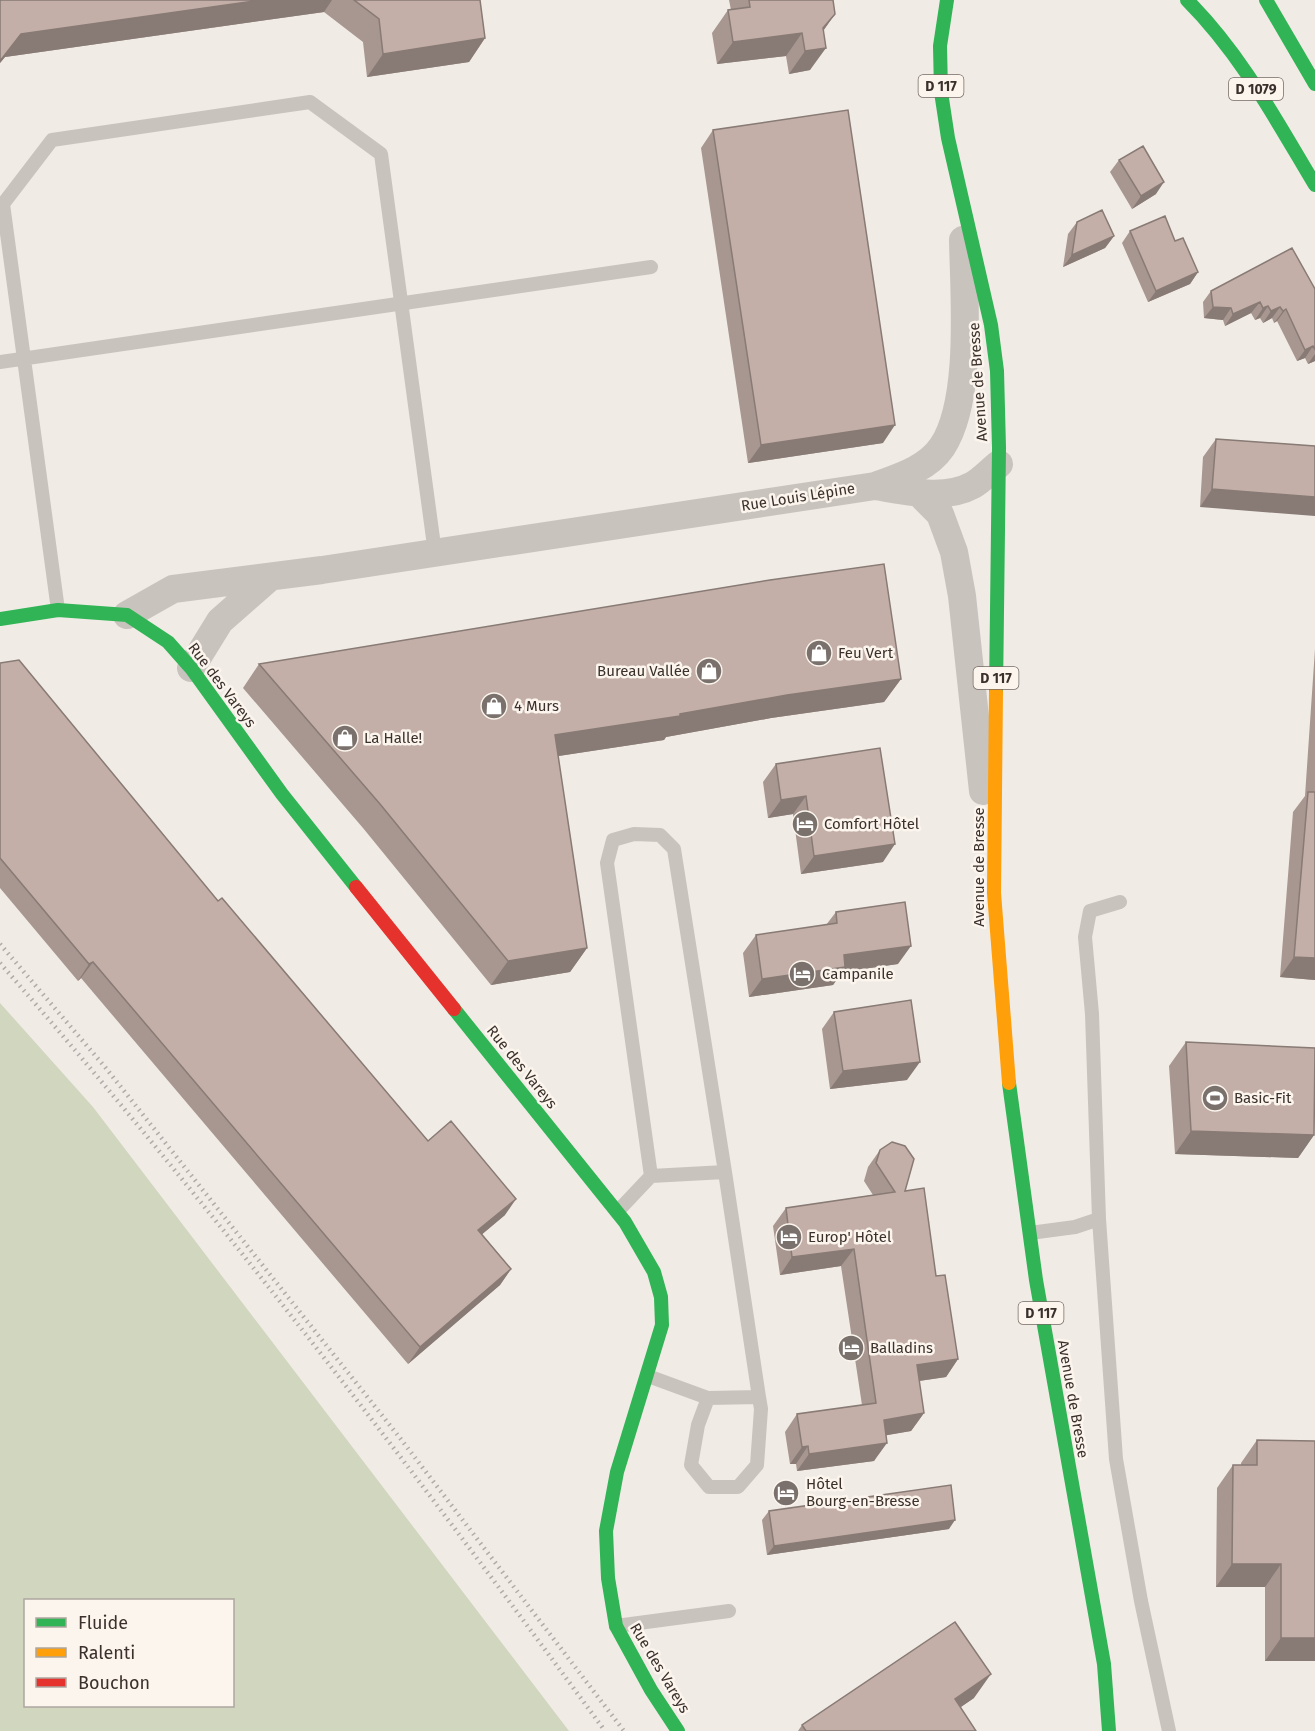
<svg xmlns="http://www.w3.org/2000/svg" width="1315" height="1731" font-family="'Fira Sans',sans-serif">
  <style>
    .green { fill: #d1d6bf; fill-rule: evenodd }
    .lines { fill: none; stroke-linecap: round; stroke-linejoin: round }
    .lane { stroke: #c9c3be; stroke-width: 14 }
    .street { stroke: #c9c3be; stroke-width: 28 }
    .fast { stroke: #30b455; stroke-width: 14 }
    .slow { stroke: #ff9f0a; stroke-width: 14 }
    .jam { stroke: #e5322d; stroke-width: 14 }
    .rail { stroke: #b1aca8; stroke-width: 4.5; stroke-dasharray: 1.5 4.5; stroke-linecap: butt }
    .wall { fill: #a89690 }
    .shaded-wall { fill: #887a75 }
    .building { fill: #c3afa7; stroke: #887a75; stroke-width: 1.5 }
    .labels { text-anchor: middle; stroke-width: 5; stroke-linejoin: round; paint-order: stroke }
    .shield { fill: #fbf5ee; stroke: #756b66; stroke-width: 1.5 }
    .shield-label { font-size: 14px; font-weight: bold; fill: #3b302b }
    .street-label { font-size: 15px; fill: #3b302b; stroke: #fbf5ee }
    .poi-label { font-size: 15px; fill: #3b302b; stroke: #fbf5ee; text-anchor: start }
  </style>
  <rect width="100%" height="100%" fill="#f0ebe5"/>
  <path class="green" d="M0,1003L93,1107L569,1731H0ZM26,1600H232V1706H26Z"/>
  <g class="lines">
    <path class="lane" d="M0,362L651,267
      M58,610L3,204L52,140L310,102L381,154L435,553
      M651,1176L607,863L613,840L634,834L660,835L674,849L725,1172
      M617,1212L651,1176L725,1172L759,1397L708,1398L648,1376
      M1099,1219L1116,1459L1141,1601L1169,1731
      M1030,1233L1075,1227L1099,1219L1092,1014L1085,937L1090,911L1120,902
      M708,1398L698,1425L691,1465L709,1487H738L757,1465L761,1409L759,1397
      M616,1626L729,1611"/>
    <path class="street" d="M875,486C899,477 927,469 942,447C973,401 964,295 963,240
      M920,494L940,514L954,552L962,596L983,791
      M127,615L173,589L322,570L875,486C906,491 944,501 973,485C982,480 991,470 999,464
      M191,668L220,621L269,578"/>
    <path class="fast" d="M947,0L940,46L941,92L948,138L991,325L997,371L999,448L996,692
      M1187,0C1241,54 1276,120 1315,185
      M1266,0L1315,84
      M0,619L58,610L127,615L168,642L191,668L282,794L356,887
      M454,1009L625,1222L654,1272L661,1297L662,1325L617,1472L606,1531L608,1578L616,1626L651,1690L678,1731
      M1009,1083L1036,1280L1104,1664L1109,1731"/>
    <path class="slow" d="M996,692L994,893L1009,1083"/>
    <path class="jam" d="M356,887L454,1009"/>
    <path class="rail" d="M0,944L105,1067L400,1438L624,1731
      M0,963C214,1208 412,1468 605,1731"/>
  </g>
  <path class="wall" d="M0,0H480L485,38L469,62L367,77L363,42L324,12L5,57L0,63Z
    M729,0H833L835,14L823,30L810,70L789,74L786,56L717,64L712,33L728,10H731Z
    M713,130L883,443L748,463L701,148Z
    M1119,160L1156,194L1132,209L1110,172Z
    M1077,222L1114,236L1105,248L1063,267L1068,234Z
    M1130,231L1175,241L1198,272L1190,284L1148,302L1122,243Z
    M1315,289V361L1308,364L1305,358L1297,361L1277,321L1274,323L1272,318L1263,323L1260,318L1255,320L1251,313L1225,326L1223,320L1204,318L1203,302L1211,291Z
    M1216,439L1315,446L1200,507L1203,457Z
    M1315,649V980L1280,977L1293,812L1305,796Z
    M0,663L218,901L428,1141L505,1215L482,1234L511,1269L500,1285L408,1364L81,978L78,981L0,888Z
    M259,664L901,679L884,702L771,718L666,737L664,740L558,756L587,948L570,972L491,985L363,828L243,688Z
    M776,764L883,862L801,874L793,814L768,818L763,782Z
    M836,912L898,964L842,972L833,985L749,997L743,953L756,935L826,925Z
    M834,1012L907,1080L830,1089L822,1029Z
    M1186,1042L1314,1135L1298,1158L1175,1154L1169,1066Z
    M880,1150L905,1191L936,1276L958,1359L946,1377L919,1381L924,1413L911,1431L886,1435L874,1461L797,1471L796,1464H790L785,1432L797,1414L862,1405L841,1266L780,1275L773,1226L786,1208L873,1195L864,1181L868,1167Z
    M1257,1440L1315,1441V1661H1265V1587H1216L1217,1488L1233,1465H1241V1463Z
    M769,1511L949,1529L767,1555L762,1520Z
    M974,1698L960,1707L976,1731H798L802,1725Z"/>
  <path class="shaded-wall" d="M262,0H332L324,12L5,57L0,63V61L21,34Z
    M835,14L819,37L826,48L810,70L789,74L805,51Z
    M802,33L786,56L717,64L733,42Z
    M485,38L469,62L367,77L383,54Z
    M1164,182L1156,194L1132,209L1141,196Z
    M1114,236L1105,248L1063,267L1072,255Z
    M1198,272L1190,284L1148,302L1156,291Z
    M1260,302L1251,313L1225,326L1233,314Z
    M1268,306L1260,318L1255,320L1263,308Z
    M1213,307L1231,308L1223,320L1204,318Z
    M1280,307L1272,318L1263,323L1271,311Z
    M1286,309L1277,321L1274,323L1283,311Z
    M1313,346L1305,358L1297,361L1305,350Z
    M1315,354V361L1308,364Z
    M895,425L883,443L748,463L761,445Z
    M1212,489L1315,497V516L1200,507Z
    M901,679L884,702L771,718L666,737L664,740L539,759L555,735L787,695Z
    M806,796L793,814L768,818L781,800Z
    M895,844L883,862L801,874L814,856Z
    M911,946L898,964L842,972L833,985L749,997L762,979L844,955Z
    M587,948L570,972L491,985L508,961Z
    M1294,957L1315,958V980L1280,977Z
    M93,962L81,978L78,981L89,964Z
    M920,1062L907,1080L830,1089L843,1071Z
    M1191,1131L1314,1135L1298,1158L1175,1154Z
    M516,1199L505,1215L467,1247L478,1230Z
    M854,1249L841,1266L780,1275L792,1257Z
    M511,1269L500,1285L408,1364L420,1347Z
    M958,1359L946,1377L905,1383L917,1365Z
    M924,1413L911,1431L871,1438L884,1420Z
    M887,1443L874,1461L797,1471L809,1454Z
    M808,1446L796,1464H790L802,1447Z
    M955,1520L949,1529L767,1555L774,1546Z
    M1232,1564H1281L1265,1587H1216Z
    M1281,1638H1315V1661H1265Z
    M991,1674L974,1698L938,1723L955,1699Z"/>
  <path class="building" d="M0,0H262L21,34L0,61Z
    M354,0H480L485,38L383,54L379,19Z
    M749,0H833L835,14L823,28L826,48L805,51L802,33L733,42L728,10L750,7Z
    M848,110L895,425L761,445L713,130Z
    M1143,146L1164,182L1141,196L1119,160Z
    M1102,210L1114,236L1072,255L1077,222Z
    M1165,216L1175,241L1183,238L1198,272L1156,291L1130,231Z
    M1292,248L1315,289V350L1313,346L1305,350L1286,309L1283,311L1280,307L1271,311L1268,306L1263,308L1260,302L1233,314L1231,308L1213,307L1211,291Z
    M1216,439L1315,446V497L1212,489Z
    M884,564L901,679L787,695L680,714V716L555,735L587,948L508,961L380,804L259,664L770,580Z
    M19,660L218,901L222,898L428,1141L451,1121L516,1199L478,1230L511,1269L420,1347L93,962L89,964L0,858V663Z
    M880,748L895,844L814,856L806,796L781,800L776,764Z
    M1308,792H1315V958L1294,957Z
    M905,902L911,946L844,955L845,967L762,979L756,935L837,923L836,912Z
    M911,1000L920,1062L843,1071L834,1012Z
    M1186,1042L1315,1048L1314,1135L1191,1131Z
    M892,1142L905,1146L914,1159L905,1191L924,1188L936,1276L945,1275L958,1359L917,1365L924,1413L884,1420L887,1443L809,1454L808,1446L802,1447L797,1414L876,1403L854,1249L792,1257L786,1208L895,1192L876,1163L880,1150Z
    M1257,1440L1315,1441V1638H1281V1564H1232L1233,1465H1257Z
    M951,1485L955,1520L774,1546L769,1511Z
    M955,1622L991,1674L955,1699L976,1731H806L802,1725Z"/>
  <defs>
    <symbol id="shop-disc" viewBox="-11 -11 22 22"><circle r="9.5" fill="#7a716c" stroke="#fbf5ee"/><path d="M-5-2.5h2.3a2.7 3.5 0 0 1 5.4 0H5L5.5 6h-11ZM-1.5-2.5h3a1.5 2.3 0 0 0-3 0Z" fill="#fff"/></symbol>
    <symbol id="hotel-disc" viewBox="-11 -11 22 22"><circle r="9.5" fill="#7a716c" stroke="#fbf5ee"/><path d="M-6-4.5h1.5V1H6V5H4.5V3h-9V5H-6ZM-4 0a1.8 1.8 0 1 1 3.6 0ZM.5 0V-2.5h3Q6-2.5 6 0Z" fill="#fff"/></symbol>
    <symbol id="stadium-disc" viewBox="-11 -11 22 22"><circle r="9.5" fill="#7a716c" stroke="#fbf5ee"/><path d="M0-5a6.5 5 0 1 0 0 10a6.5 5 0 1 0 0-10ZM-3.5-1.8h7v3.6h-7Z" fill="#fff"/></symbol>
  </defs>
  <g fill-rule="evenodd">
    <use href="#shop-disc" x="804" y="638" width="30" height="30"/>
    <use href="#shop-disc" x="694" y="656" width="30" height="30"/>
    <use href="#shop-disc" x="479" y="691" width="30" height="30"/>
    <use href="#shop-disc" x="330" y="723" width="30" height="30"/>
    <use href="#hotel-disc" x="790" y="809" width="30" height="30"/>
    <use href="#hotel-disc" x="787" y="959" width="30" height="30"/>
    <use href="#stadium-disc" x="1200" y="1083" width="30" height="30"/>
    <use href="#hotel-disc" x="774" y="1222" width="30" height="30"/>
    <use href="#hotel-disc" x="836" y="1333" width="30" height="30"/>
    <use href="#hotel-disc" x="771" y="1478" width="30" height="30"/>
  </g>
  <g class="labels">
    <g class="shield">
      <rect x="918.5" y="75" width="45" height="22" rx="4.5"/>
      <rect x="1229" y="78" width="54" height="22" rx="4.5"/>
      <rect x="973.5" y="667" width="45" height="22" rx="4.5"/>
      <rect x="1018.5" y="1302" width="45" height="22" rx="4.5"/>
    </g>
    <g class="shield-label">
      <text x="941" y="91">D 117</text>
      <text x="1256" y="94">D 1079</text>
      <text x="996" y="683">D 117</text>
      <text x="1041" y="1318">D 117</text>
    </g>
    <g class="street-label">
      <text transform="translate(978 382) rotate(-94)" y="5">Avenue de Bresse</text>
      <text transform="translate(798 497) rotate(-9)" y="5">Rue Louis Lépine</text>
      <text transform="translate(222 685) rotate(53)" y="5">Rue des Vareys</text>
      <text transform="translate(979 867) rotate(-90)" y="5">Avenue de Bresse</text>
      <text transform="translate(522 1067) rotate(51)" y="5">Rue des Vareys</text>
      <text transform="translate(1073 1399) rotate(80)" y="5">Avenue de Bresse</text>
      <text transform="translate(660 1668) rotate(59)" y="5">Rue des Vareys</text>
    </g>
    <g class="poi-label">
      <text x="838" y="658">Feu Vert</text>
      <text x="690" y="676" text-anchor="end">Bureau Vallée</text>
      <text x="514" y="711">4 Murs</text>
      <text x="364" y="743">La Halle!</text>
      <text x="824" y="829">Comfort Hôtel</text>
      <text x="822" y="979">Campanile</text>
      <text x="1234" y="1103">Basic-Fit</text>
      <text x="808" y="1242">Europ' Hôtel</text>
      <text x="870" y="1353">Balladins</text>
      <text x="806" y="1489">Hôtel<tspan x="806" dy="17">Bourg-en-Bresse</tspan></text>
    </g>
  </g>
  <rect x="24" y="1599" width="210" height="108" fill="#fbf5ee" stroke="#aea6a0" stroke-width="1.5"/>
  <rect x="36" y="1618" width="30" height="9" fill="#30b455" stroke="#aea6a0" stroke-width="1.5"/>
  <text x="78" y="1629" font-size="18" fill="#3b302b">Fluide</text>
  <rect x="36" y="1648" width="30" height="9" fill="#ff9f0a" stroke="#aea6a0" stroke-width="1.5"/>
  <text x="78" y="1659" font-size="18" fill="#3b302b">Ralenti</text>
  <rect x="36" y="1678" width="30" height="9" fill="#e5322d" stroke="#aea6a0" stroke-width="1.5"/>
  <text x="78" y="1689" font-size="18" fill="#3b302b">Bouchon</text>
</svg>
